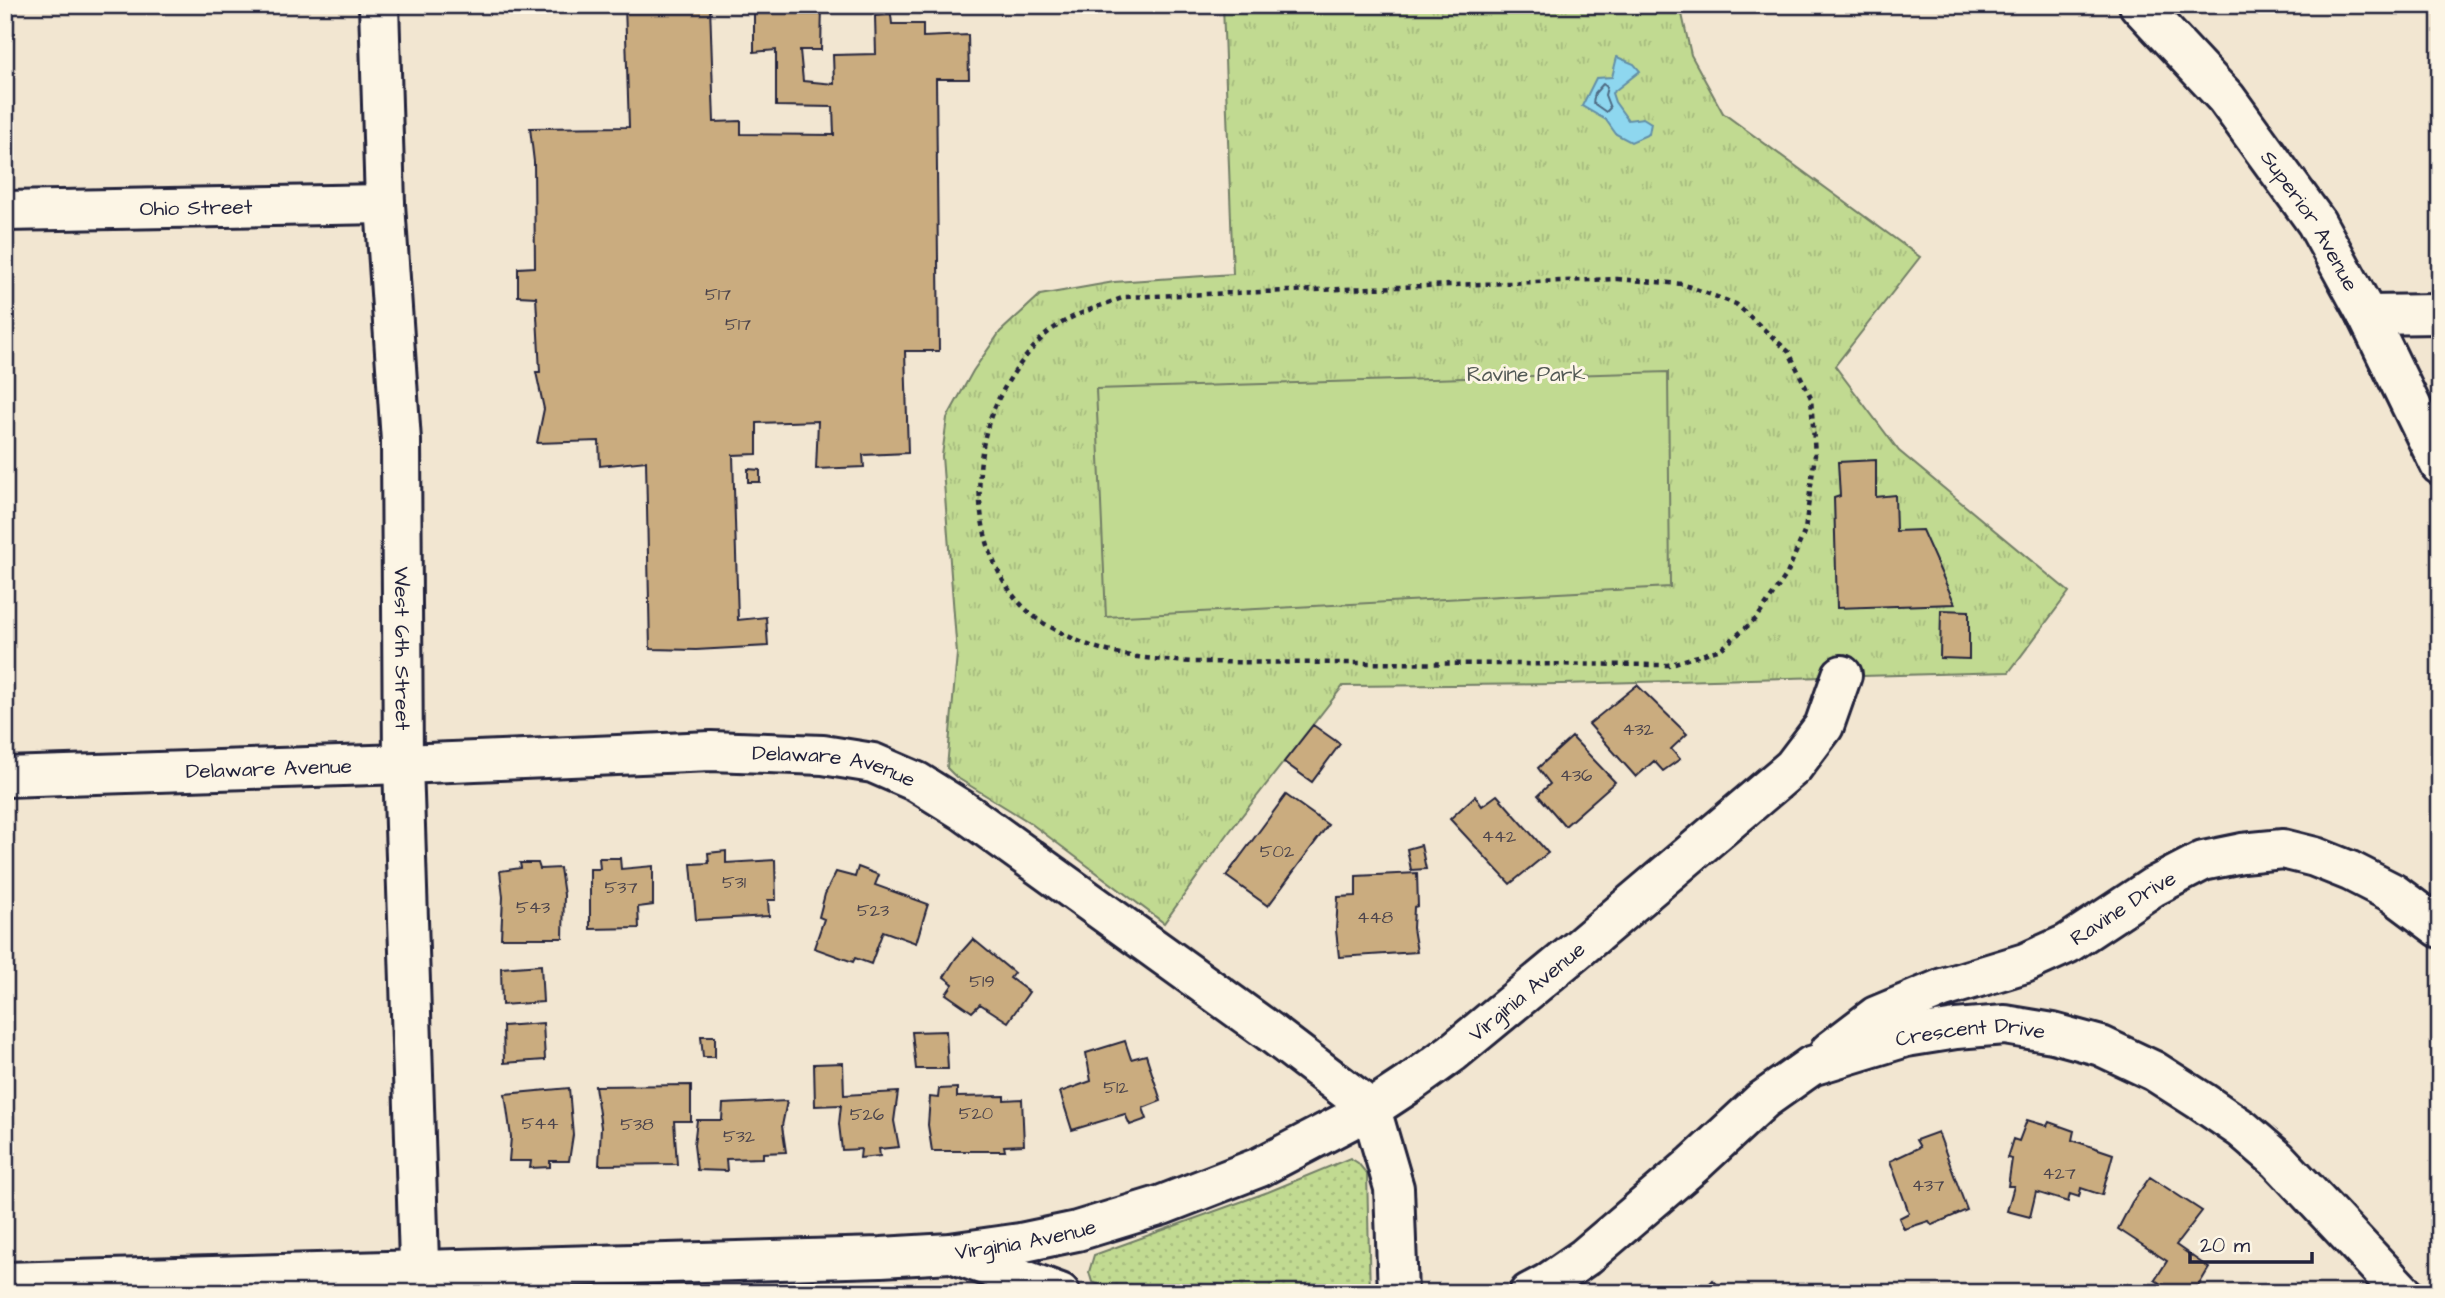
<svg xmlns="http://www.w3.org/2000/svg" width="2445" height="1298" font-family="'Architects Daughter',sans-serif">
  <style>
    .grass { fill: url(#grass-dots); stroke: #727e66; stroke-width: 2 }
    .park { fill: url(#park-tufts); stroke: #727e66; stroke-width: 2 }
    .pitch { fill: #c1da91; stroke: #727e66; stroke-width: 2 }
    .water { fill: #8ed7ef; stroke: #638fa7; stroke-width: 2 }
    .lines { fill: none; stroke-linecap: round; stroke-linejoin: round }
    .shore { stroke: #4d6a83; stroke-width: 2 }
    .building { fill: #caac7f; stroke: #22223b; stroke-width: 2 }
    .street-casing { stroke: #22223b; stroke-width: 44 }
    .secondary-casing { stroke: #22223b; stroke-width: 44 }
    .path { stroke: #22223b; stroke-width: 4.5; stroke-dasharray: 5 5; stroke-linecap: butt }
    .street { stroke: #fcf5e5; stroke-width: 38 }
    .secondary { stroke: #fcf5e5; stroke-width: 38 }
    .labels { text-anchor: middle; stroke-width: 6; stroke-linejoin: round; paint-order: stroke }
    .number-label { font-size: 18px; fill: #4c444c }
    .street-label { font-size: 21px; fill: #22223b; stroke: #fcf5e5 }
    .park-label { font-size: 21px; fill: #525955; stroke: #fcf5e5 }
  </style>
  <defs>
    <pattern id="grass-dots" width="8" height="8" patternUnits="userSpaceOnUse" patternTransform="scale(1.75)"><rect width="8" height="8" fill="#c1da91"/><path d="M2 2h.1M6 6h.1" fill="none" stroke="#a6bb7e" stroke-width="1.8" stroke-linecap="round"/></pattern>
    <pattern id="park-tufts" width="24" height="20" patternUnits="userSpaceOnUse" patternTransform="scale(1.75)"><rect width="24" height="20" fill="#c1da91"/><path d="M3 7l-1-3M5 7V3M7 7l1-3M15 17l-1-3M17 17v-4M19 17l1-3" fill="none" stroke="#a6bb7e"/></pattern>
  </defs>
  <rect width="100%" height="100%" fill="#f2e6d1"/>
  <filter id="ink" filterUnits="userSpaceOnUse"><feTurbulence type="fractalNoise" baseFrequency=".0143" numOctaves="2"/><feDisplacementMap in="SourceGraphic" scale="14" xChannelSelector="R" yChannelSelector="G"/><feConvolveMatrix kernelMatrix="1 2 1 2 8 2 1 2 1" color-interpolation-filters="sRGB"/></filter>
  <g filter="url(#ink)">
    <path class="grass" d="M1350,1158L1358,1163L1367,1174L1370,1293H1119L1092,1282L1089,1272L1094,1255L1268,1192Z"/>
    <path class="park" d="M1223,5H1680L1691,55L1723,113L1920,257L1835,366L1899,451L2069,592L2009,672L1562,684L1343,686L1230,831L1164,923L1029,822L956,777L947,768L957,654L942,456L947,418L973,371L1000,332L1040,295L1114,282L1233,274Z"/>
    <path class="pitch" d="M1668,372L1670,587L1106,617L1096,389Z"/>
    <path class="water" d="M1617,57L1634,64L1640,71L1612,93L1615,102L1628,120L1643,118L1651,123L1649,134L1631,142L1616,134L1606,120L1582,106L1596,78L1612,77Z"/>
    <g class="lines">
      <path class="shore" d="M1603,84L1607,87L1605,95L1610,108L1606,112L1593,103L1595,93Z"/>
    </g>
    <path class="building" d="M625,5H710L714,122L741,121V134L834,135L833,107L776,106V50L754,52V5H822L821,50H800L803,81L834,84L833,55L876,54L875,16L891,15L892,24H923V37L968,35L969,79H936L939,351H905L908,453L863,455L864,467L816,469L818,421L757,423V454L733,455L738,620L766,617L768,646L696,650L650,649L646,461L600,466L599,441L537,443L544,409L536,372H540L536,297L518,296V268L535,267L534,162L530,128L629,127Z
      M1876,460V497L1895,495L1896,531L1922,530L1955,604L1837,608L1834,498L1840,496L1838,462Z
      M748,469L760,470V482H748Z
      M1941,610L1969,611V659L1940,658Z
      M1637,685L1687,734L1671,749L1680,759L1663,771L1654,761L1636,777L1589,724Z
      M1313,725L1340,744L1312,782L1284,762Z
      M1572,737L1615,782L1565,826L1538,795L1550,784L1538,768Z
      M1286,795L1328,825L1268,906L1226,876Z
      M1497,795L1548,853L1510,884L1450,819L1475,796L1482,806Z
      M1421,845L1426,869L1411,870L1407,849Z
      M726,851V863L775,860L776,900H768L769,916L696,920L691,864L709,863L708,853Z
      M599,858H620L621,869L653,866V905L638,907L639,928L590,929V869H600Z
      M520,863H538L540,869L560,868L564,895L563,938H501L503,897L500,871L521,868Z
      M858,867L879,875L875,885L928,904L916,943L883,931L871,964L855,958L853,962L814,948L824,919L819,917L825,894L836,872L855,877Z
      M1417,873L1418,906L1414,907L1413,928L1417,952L1339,957L1336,930L1338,897L1356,896V876Z
      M973,939L1014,973L1010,978L1029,992L1008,1022L980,1004L972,1012L946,994L953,984L944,977L956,958Z
      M541,965L543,1002L502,1005L501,968Z
      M543,1023L545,1060L504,1063L503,1026Z
      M946,1031L948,1069H916L912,1032Z
      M701,1036H715V1057H703Z
      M1125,1041L1131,1059L1146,1055L1161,1101L1143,1108L1147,1119L1130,1125L1125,1114L1072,1130L1060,1092L1091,1081L1086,1053Z
      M843,1063L844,1095L898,1092L894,1121L899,1147L879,1149L880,1156L860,1158L861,1149L842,1150L839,1124L841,1105L815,1106L814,1064Z
      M691,1085V1121H674L677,1164L599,1165L601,1127L595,1086Z
      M569,1088L573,1135L569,1161H550V1167L530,1168L531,1161H509L511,1137L505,1094Z
      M957,1088V1097L1004,1096V1100L1022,1099L1024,1145L1004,1146L1005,1151H932L928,1125L930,1097L938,1098L939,1089Z
      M787,1101L782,1126L786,1152L763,1153V1158L726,1159L727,1171L697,1170L694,1145L697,1120H722L723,1104Z
      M2027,1120L2047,1126L2049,1122L2074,1131L2072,1140L2113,1154L2102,1195L2081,1188L2079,1197L2070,1194L2068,1202L2036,1192L2030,1217L2007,1211L2014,1186H2008L2012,1159L2007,1158L2013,1139L2019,1141Z
      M1938,1132L1967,1210L1932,1225L1929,1221L1904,1229L1899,1218L1909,1213L1890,1161L1920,1147L1916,1140Z
      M2150,1177L2202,1211L2176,1245L2209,1268L2194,1293H2175L2155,1280L2167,1261L2118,1229L2132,1202Z
      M1713,1280L1725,1293H1700Z"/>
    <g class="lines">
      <defs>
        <g id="street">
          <path id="s1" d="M2139,5L2226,98L2316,222L2367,315L2440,465"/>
          <path id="s2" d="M5,211L385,204"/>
          <path d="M2367,315L2440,314"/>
          <path id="s3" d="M5,777L403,764L711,751L823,755L873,763L917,782L962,810L1270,1032L1371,1109L1394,1188L1398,1293"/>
          <path id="s4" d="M1830,1051L1876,1016L1943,988L2025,963L2067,944L2153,887L2203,861L2242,853L2283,849L2315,857L2350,871L2393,893L2440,928"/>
          <path d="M957,1255L1060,1293"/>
          <path id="s5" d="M5,1282L881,1257L950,1253L1020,1243L1077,1231L1162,1205L1260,1167L1371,1109L1409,1084L1452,1053L1577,950L1793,767L1824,726L1842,675"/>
          <path id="s6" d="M1529,1293L1546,1284L1585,1257L1694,1164L1763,1100L1811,1066L1906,1037L1956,1029L2005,1025L2053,1033L2101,1046L2154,1071L2201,1101L2242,1129L2278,1160L2403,1293"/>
        </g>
        <g id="secondary">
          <path id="s7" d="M379,5L385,204L401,441L403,764L420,1293"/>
        </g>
      </defs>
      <use href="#street" class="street-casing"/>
      <use href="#secondary" class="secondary-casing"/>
      <path class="path" d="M1617,279L1682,284L1736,304L1789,352L1811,398L1815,455L1805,530L1787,574L1757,618L1721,649L1668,665L1193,662C1144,659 1104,656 1060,632C1053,628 1044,624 1037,619C980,575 969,490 988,425C997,394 1021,359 1044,336C1066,316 1097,307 1125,297Z"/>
      <use href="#street" class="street"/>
      <use href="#secondary" class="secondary"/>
    </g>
  </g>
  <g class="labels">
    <g class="number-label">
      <text x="718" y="300">517</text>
      <text x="738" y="330">517</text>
      <text x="1638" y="735">432</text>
      <text x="1576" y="781">436</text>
      <text x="1499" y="842">442</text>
      <text x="1277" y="857">502</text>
      <text x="734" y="888">531</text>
      <text x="621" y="893">537</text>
      <text x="533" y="913">543</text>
      <text x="873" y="916">523</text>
      <text x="1375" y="923">448</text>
      <text x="982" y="987">519</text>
      <text x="1116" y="1093">512</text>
      <text x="976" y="1119">520</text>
      <text x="867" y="1120">526</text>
      <text x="540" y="1129">544</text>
      <text x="637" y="1130">538</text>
      <text x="739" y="1142">532</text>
      <text x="2059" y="1179">427</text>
      <text x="1928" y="1191">437</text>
    </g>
    <g class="street-label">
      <text dy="7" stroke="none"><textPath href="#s2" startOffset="191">Ohio Street</textPath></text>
      <text dy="7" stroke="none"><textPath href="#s1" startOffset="276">Superior Avenue</textPath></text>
      <text dy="7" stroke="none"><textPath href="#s7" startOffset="644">West 6th Street</textPath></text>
      <text dy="7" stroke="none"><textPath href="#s3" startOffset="264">Delaware Avenue</textPath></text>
      <text dy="7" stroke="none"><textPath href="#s3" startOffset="831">Delaware Avenue</textPath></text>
      <text dy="7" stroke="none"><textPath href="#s4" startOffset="329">Ravine Drive</textPath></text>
      <text dy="7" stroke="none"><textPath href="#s5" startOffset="1589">Virginia Avenue</textPath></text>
      <text dy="7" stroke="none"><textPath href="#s6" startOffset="527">Crescent Drive</textPath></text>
      <text dy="7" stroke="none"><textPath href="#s5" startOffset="1022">Virginia Avenue</textPath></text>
    </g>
    <g class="park-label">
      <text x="1526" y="381">Ravine Park</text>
    </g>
  </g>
  <rect width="2445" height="1298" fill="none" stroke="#fcf5e5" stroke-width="28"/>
  <rect x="14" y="14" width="2417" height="1270" fill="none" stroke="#22223b" stroke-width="2.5" filter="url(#ink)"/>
  <path d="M2190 1252v10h122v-10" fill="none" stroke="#22223b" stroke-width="3.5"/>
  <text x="2200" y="1252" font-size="21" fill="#22223b" stroke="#fcf5e5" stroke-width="5" paint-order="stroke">20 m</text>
</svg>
